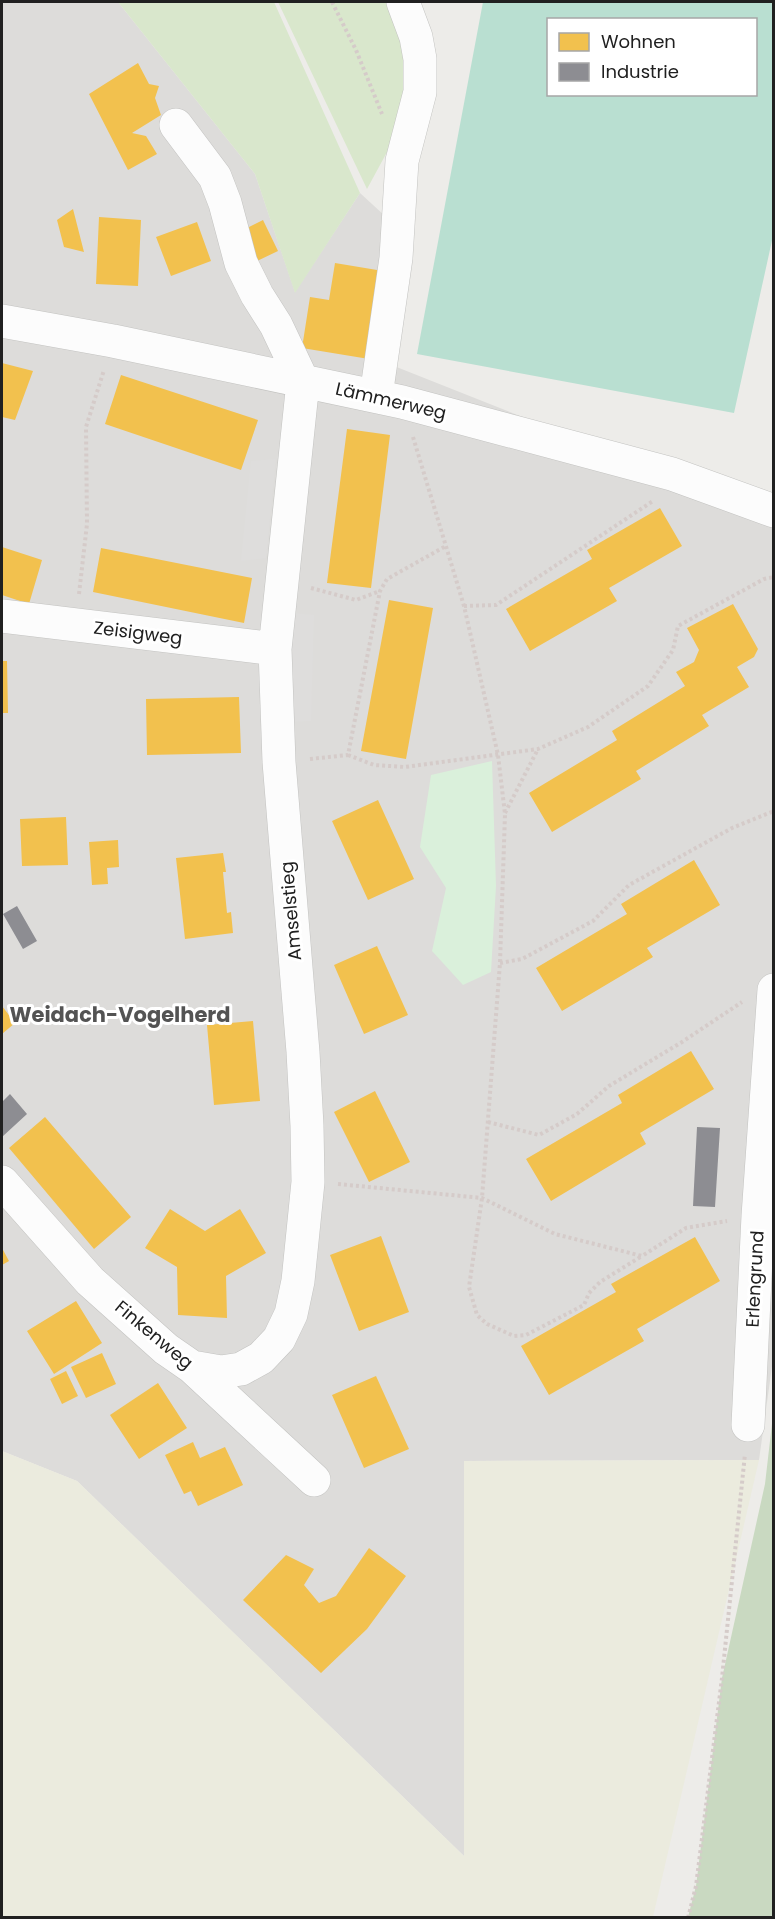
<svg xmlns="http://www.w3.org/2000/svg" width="775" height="1919" font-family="Poppins,sans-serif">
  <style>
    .residential { fill: #dddcda }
    .farmland { fill: #ebebde }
    .grass { fill: #d9e7cc }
    .forest { fill: #c9d9c1 }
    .park { fill: #daf0db }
    .pitch { fill: #b9dfd1; fill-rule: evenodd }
    .parking { fill: #dedddc }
    .homes { fill: #f2c14e }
    .industry { fill: #8d8d92 }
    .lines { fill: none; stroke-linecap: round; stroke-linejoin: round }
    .minor-casing { stroke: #c3c3c1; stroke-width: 34 }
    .path { stroke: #d5cbc9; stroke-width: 4; stroke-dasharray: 3 3; stroke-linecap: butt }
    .minor { stroke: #fcfcfc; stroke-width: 33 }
    .labels { text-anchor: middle; stroke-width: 6; stroke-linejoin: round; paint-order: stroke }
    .street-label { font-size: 18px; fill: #202020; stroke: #fff }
    .quarter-label { font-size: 21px; font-weight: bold; fill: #535353; stroke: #fff }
  </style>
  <rect width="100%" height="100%" fill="#edece9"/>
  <path class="residential" d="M2,2H118L255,174L295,292L360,193L397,227L394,366L666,474L773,520L774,1352L759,1460L464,1461V1856L77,1481L2,1451Z"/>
  <path class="farmland" d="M2,1451L77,1481L464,1856V1461L759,1460L653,1917H2Z"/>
  <path class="grass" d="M118,2H274L360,193L295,293L255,174Z
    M278,2H386L403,44L407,85L393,141L367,189Z"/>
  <path class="forest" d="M773,1415V1917H688L696,1886L722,1678L765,1484Z"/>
  <path class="park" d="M492,761L496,886L491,972L463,985L432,951L446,888L420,847L431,775Z"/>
  <path class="pitch" d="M483,2H773V236L734,413L417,354ZM548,20H756V94H548Z"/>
  <path class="parking" d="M276,459L266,558L241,561L251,461Z
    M292,613L314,615L311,721L292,722Z"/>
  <path class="homes" d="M138,63L149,84L159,86L155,98L161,115L132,133L146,136L157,154L128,170L89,94Z
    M73,209L84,252L64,247L57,220Z
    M99,217L141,220L138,286L96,284Z
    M263,220L278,251L255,262L239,232Z
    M197,222L211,261L171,276L156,237Z
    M335,263L383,271L369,359L302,348L310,297L329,300Z
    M2,363L33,371L15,420L2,417Z
    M121,375L258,420L241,470L105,424Z
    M347,429L390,435L371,588L327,583Z
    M660,508L682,546L609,588L617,601L530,651L506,609L592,559L587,550Z
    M2,547L42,560L29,604L2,595Z
    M101,548L252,578L244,623L93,592Z
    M389,600L433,608L406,759L361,751Z
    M733,604L758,649L754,657L737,667L749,687L702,715L709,726L636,771L641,779L552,832L529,793L617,740L612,731L685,686L676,672L694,662L699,650L687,628Z
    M2,661H7L8,713H2Z
    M239,697L241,753L147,755L146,699Z
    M378,800L414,879L368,900L332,821Z
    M66,817L68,865L22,866L20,819Z
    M118,840L119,867L107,868L108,884L92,885L89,842Z
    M223,853L226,872H223L227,913L231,912L233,933L185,939L176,858Z
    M694,860L720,905L647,948L653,957L562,1011L536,968L627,914L621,904Z
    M377,946L408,1015L364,1034L334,965Z
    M2,1006L15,1023L2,1034Z
    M253,1021L260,1101L214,1105L207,1025Z
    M691,1051L714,1089L640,1133L646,1144L551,1201L526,1159L622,1103L618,1095Z
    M375,1091L410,1162L369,1182L334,1112Z
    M45,1117L131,1217L94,1249L9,1148Z
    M170,1209L205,1231L240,1209L266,1253L226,1276L227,1318L178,1315L177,1267L145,1248Z
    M381,1236L409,1312L359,1331L330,1255Z
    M695,1237L720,1281L637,1329L644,1341L549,1395L521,1346L616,1292L611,1284Z
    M2,1248L9,1261L2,1265Z
    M76,1301L102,1343L54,1374L27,1331Z
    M102,1353L116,1384L86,1398L71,1367Z
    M66,1371L78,1396L62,1404L50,1379Z
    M376,1376L409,1449L364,1468L332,1395Z
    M158,1383L187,1428L139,1459L110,1415Z
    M193,1442L200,1458L225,1447L243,1485L198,1506L191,1491L184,1494L165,1455Z
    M369,1548L406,1576L367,1629L321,1673L243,1600L286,1555L314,1569L304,1585L319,1603L336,1596Z"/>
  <path class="industry" d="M17,906L37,941L23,949L3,914Z
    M10,1094L27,1114L2,1137V1102Z
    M697,1127L720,1128L715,1207L693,1206Z"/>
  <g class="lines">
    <defs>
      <path id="minor" d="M176,125L215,177L225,203L241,263L257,295L276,325L303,382L275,649L279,762L303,1052L307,1126L308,1182L298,1281L291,1314L279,1339L261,1358L241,1369L221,1372L192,1367
        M2,321L113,341L402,402L672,474L774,511
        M376,396L396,258L402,161L420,92V59L416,37L403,2
        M2,616L275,649
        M2,1182L90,1281L166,1349L192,1367L314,1480
        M748,1425L758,1216L774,990"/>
    </defs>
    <use href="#minor" class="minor-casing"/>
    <path class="path" d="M332,2L356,50L382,114
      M413,437L464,606L498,755L505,814L500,963L482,1198L469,1287L477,1315L487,1324L514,1336L526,1335L584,1305L589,1293L600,1282L642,1256
      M311,588L356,600L380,591
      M79,594L87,524L86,427L104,370
      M464,606L496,605L653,501
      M348,755L374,765L405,767L538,749L588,727L648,686L673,650L678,626L764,579L774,577
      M310,759L348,755L380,591L387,579L446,546
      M505,813L538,749
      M500,963L522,959L593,921L629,885L732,828L774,811
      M488,1122L539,1135L577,1114L609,1086L682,1042L742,1002
      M338,1184L482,1198L555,1234L642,1256L686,1228L727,1221
      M688,1918L696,1886L722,1678L745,1454"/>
    <use href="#minor" class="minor"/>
  </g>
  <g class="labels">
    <g class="street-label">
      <text transform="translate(391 401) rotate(13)" y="6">Lämmerweg</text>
      <text transform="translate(138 633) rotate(7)" y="6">Zeisigweg</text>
      <text transform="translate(291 911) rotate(-95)" y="6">Amselstieg</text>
      <text transform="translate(755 1279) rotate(-87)" y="6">Erlengrund</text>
      <text transform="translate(154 1335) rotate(40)" y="6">Finkenweg</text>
    </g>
    <g class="quarter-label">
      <text x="120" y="1022">Weidach-Vogelherd</text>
    </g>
  </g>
  <rect width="775" height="1919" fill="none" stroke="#202020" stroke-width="6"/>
  <rect x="547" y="18" width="210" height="78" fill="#ffffff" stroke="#a6a6a6" stroke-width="1.5"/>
  <rect x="559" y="33" width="30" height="18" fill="#f2c14e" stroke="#a6a6a6" stroke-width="1.5"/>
  <text x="601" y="48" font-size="18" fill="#202020">Wohnen</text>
  <rect x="559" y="63" width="30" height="18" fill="#8d8d92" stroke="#a6a6a6" stroke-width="1.5"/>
  <text x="601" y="78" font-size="18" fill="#202020">Industrie</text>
</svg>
